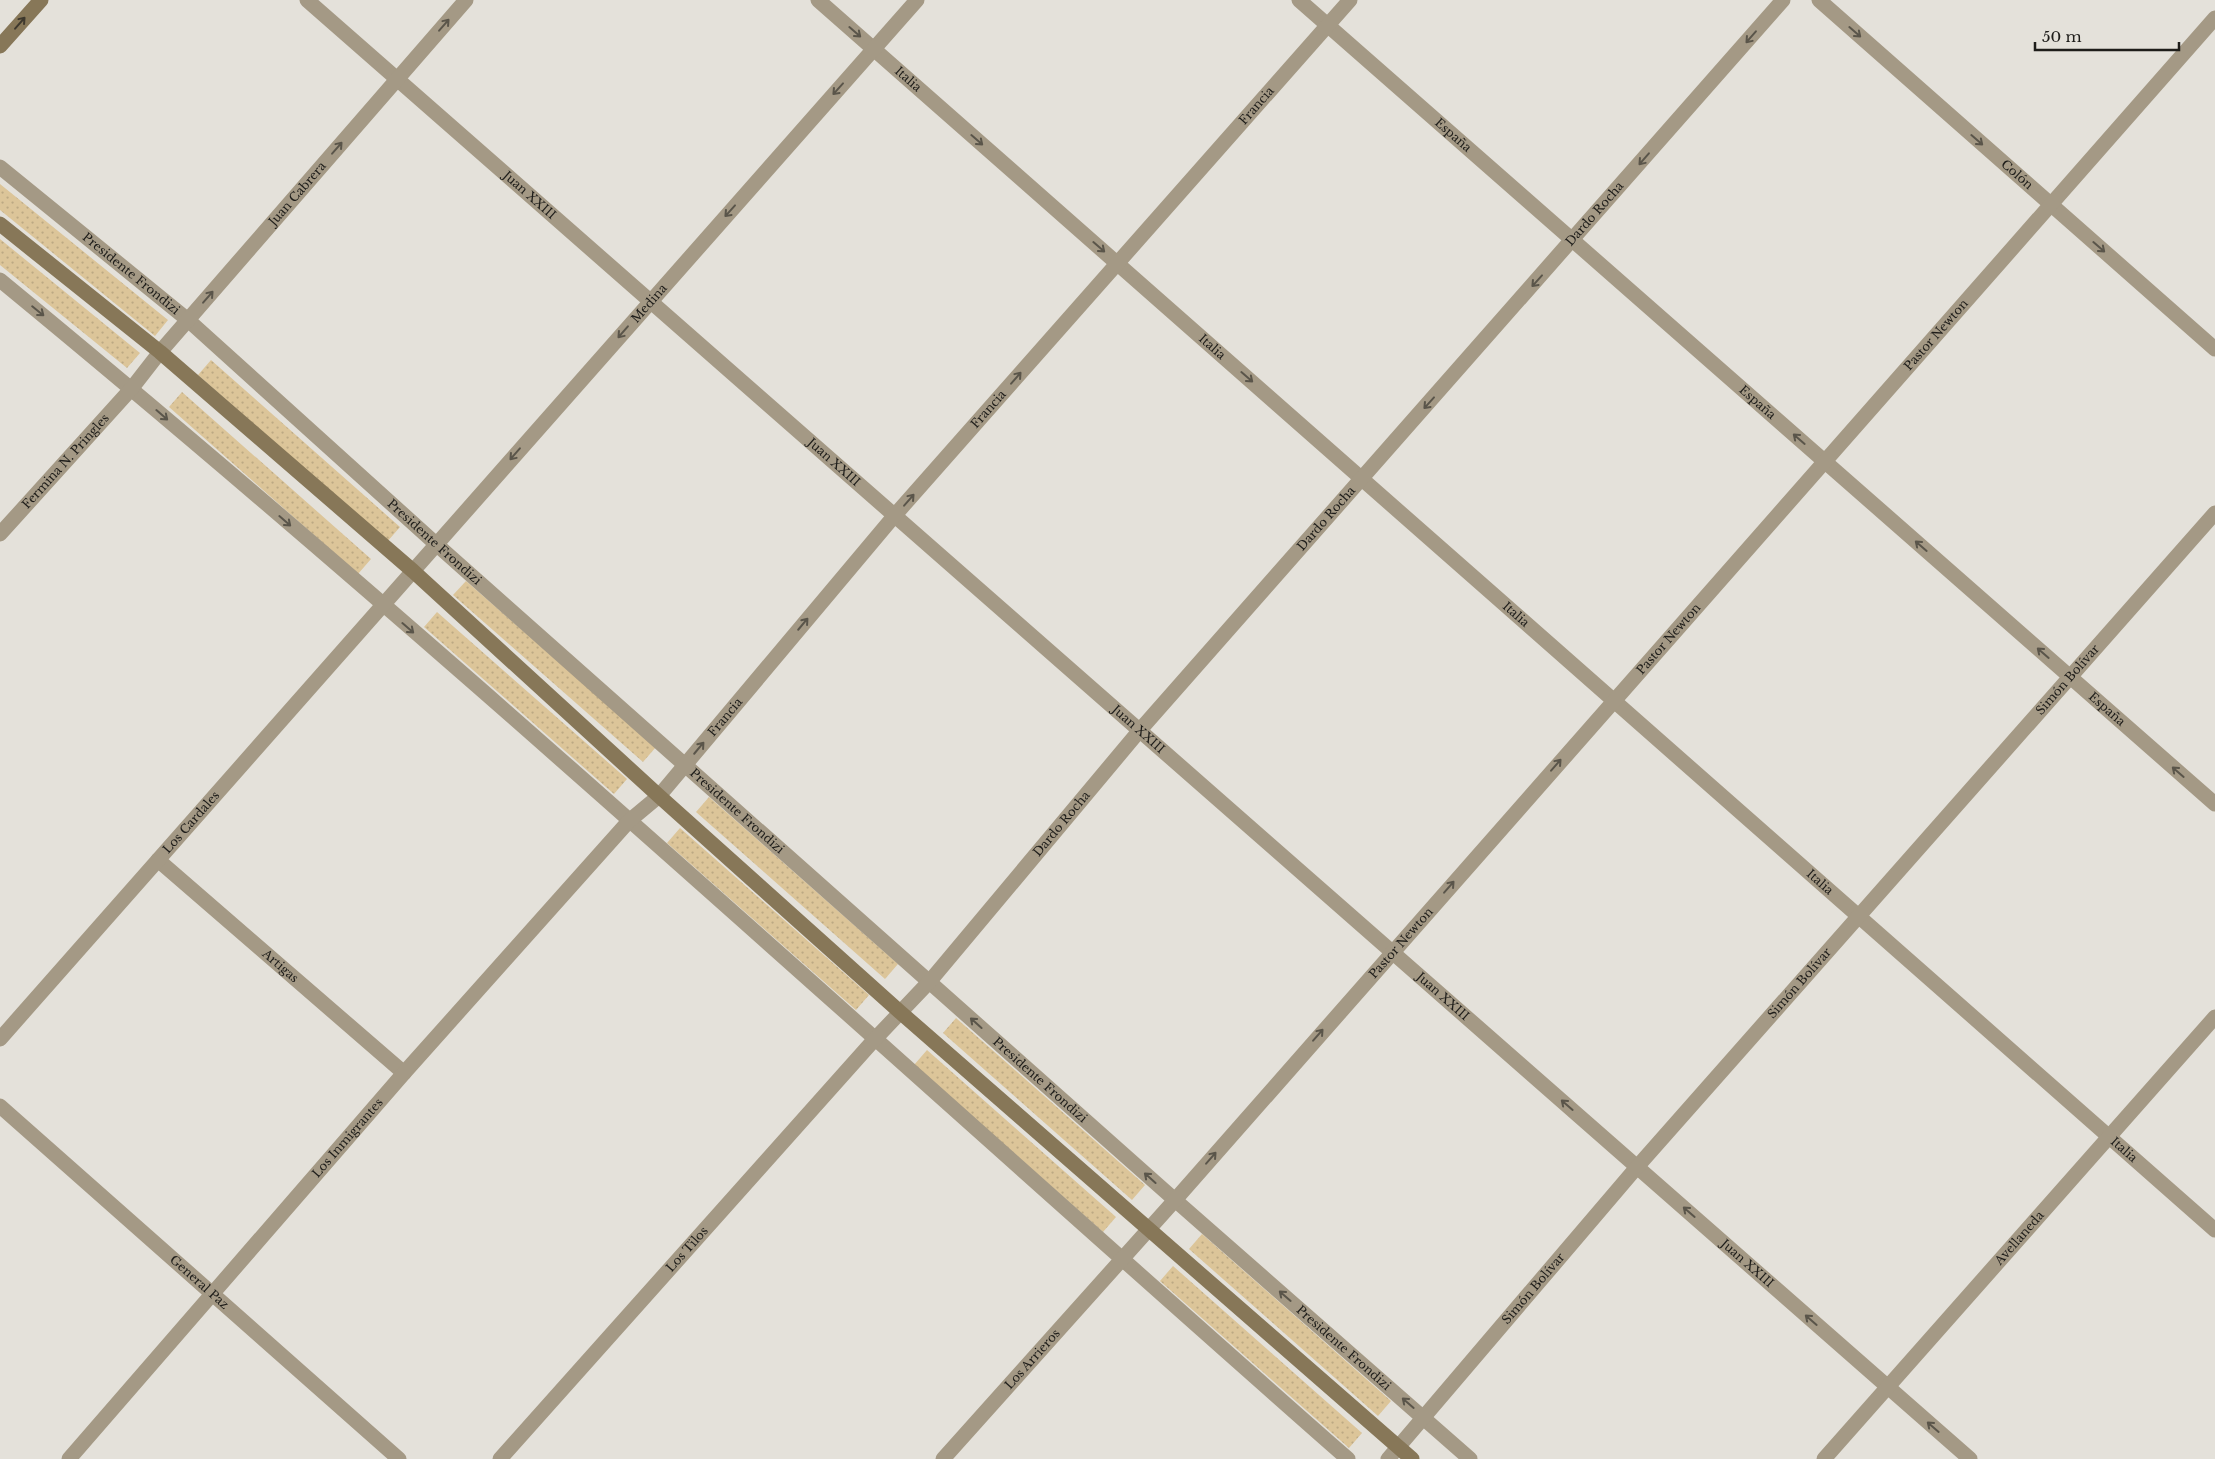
<svg xmlns="http://www.w3.org/2000/svg" width="2215" height="1459" font-family="'Libre Baskerville',serif">
  <style>
    .grass { fill: url(#grass-dots) }
    .lines { fill: none; stroke-linecap: round; stroke-linejoin: round }
    .street { stroke: #a49985; stroke-width: 15 }
    .secondary { stroke: #877758; stroke-width: 15 }
    .oneway { stroke: #3e382d }
    .oneway2 { stroke: #5a554a }
    .labels { text-anchor: middle; stroke-width: 4; stroke-linejoin: round; paint-order: stroke }
    .street-label { font-size: 12px; fill: #1e1d1a; stroke: #e4e1da }
  </style>
  <defs>
    <pattern id="grass-dots" width="8" height="8" patternUnits="userSpaceOnUse" patternTransform="scale(1.25)"><rect width="8" height="8" fill="#dcc599"/><path d="M2 2h.1M6 6h.1" fill="none" stroke="#bca983" stroke-width="1.8" stroke-linecap="round"/></pattern>
  </defs>
  <rect width="100%" height="100%" fill="#e4e1da"/>
  <path class="grass" d="M0,184L168,320L155,336L0,210Z
    M0,239L140,353L127,368L0,265Z
    M211,360L400,527L387,542L198,375Z
    M182,392L371,559L358,574L169,407Z
    M466,581L656,747L643,762L453,595Z
    M437,612L627,779L614,794L424,627Z
    M709,797L898,964L885,979L696,812Z
    M680,828L869,995L856,1010L667,843Z
    M956,1018L1145,1185L1132,1200L943,1033Z
    M927,1050L1116,1217L1103,1232L914,1065Z
    M1202,1234L1391,1401L1378,1416L1189,1249Z
    M1173,1266L1362,1433L1349,1448L1160,1281Z"/>
  <g class="lines">
    <g class="street">
      <path id="s1" d="M307,0L1970,1459"/>
      <path id="s2" d="M818,0L2215,1230"/>
      <path id="s3" d="M1299,0L2215,804"/>
      <path id="s4" d="M1819,0L2215,349"/>
      <path id="s5" d="M0,167L188,320L436,544L1175,1200L1470,1459"/>
      <path d="M0,280C461,659 900,1065 1348,1459"/>
      <path id="s6" d="M0,534L132,388L160,352L466,0"/>
      <path id="s7" d="M158,860L404,1073"/>
      <path id="s8" d="M0,1039L917,0"/>
      <path id="s9" d="M0,1106L399,1459"/>
      <path id="s10" d="M69,1459L404,1073L629,821L659,796L895,515L1350,0"/>
      <path id="s11" d="M500,1459L874,1040L930,981L1140,730L1783,0"/>
      <path id="s12" d="M943,1459L1175,1200L2215,18"/>
      <path id="s13" d="M1388,1459L1637,1167L2215,513"/>
      <path id="s14" d="M1824,1459L2215,1017"/>
    </g>
    <path class="secondary" d="M0,46L41,0
      M0,224L160,352L413,571L659,796L900,1012L1412,1459"/>
  </g>
  <defs><path id="oneway-shaft" d="M-6 0H5M1.5-3L5.5 0L1.5 3" fill="none" stroke-width="1.6" stroke-linecap="round" stroke-linejoin="round" transform="scale(1.25)"/></defs>
  <use class="oneway" href="#oneway-shaft" transform="translate(20 23) rotate(-49)"/>
  <g class="oneway2">
    <use href="#oneway-shaft" transform="translate(444 25) rotate(-49)"/>
    <use href="#oneway-shaft" transform="translate(855 32) rotate(41)"/>
    <use href="#oneway-shaft" transform="translate(1855 32) rotate(41)"/>
    <use href="#oneway-shaft" transform="translate(1751 37) rotate(131)"/>
    <use href="#oneway-shaft" transform="translate(838 89) rotate(132)"/>
    <use href="#oneway-shaft" transform="translate(977 140) rotate(41)"/>
    <use href="#oneway-shaft" transform="translate(1977 140) rotate(41)"/>
    <use href="#oneway-shaft" transform="translate(337 148) rotate(-49)"/>
    <use href="#oneway-shaft" transform="translate(1644 159) rotate(131)"/>
    <use href="#oneway-shaft" transform="translate(730 211) rotate(132)"/>
    <use href="#oneway-shaft" transform="translate(1099 247) rotate(41)"/>
    <use href="#oneway-shaft" transform="translate(2099 247) rotate(41)"/>
    <use href="#oneway-shaft" transform="translate(1537 281) rotate(132)"/>
    <use href="#oneway-shaft" transform="translate(208 297) rotate(-49)"/>
    <use href="#oneway-shaft" transform="translate(38 311) rotate(39)"/>
    <use href="#oneway-shaft" transform="translate(623 332) rotate(131)"/>
    <use href="#oneway-shaft" transform="translate(1247 377) rotate(41)"/>
    <use href="#oneway-shaft" transform="translate(1016 378) rotate(-49)"/>
    <use href="#oneway-shaft" transform="translate(1429 403) rotate(132)"/>
    <use href="#oneway-shaft" transform="translate(162 415) rotate(41)"/>
    <use href="#oneway-shaft" transform="translate(1799 439) rotate(-139)"/>
    <use href="#oneway-shaft" transform="translate(515 454) rotate(131)"/>
    <use href="#oneway-shaft" transform="translate(909 500) rotate(-49)"/>
    <use href="#oneway-shaft" transform="translate(285 521) rotate(41)"/>
    <use href="#oneway-shaft" transform="translate(1921 546) rotate(-139)"/>
    <use href="#oneway-shaft" transform="translate(803 624) rotate(-50)"/>
    <use href="#oneway-shaft" transform="translate(408 628) rotate(41)"/>
    <use href="#oneway-shaft" transform="translate(2043 653) rotate(-139)"/>
    <use href="#oneway-shaft" transform="translate(699 748) rotate(-50)"/>
    <use href="#oneway-shaft" transform="translate(1556 765) rotate(-49)"/>
    <use href="#oneway-shaft" transform="translate(2178 772) rotate(-139)"/>
    <use href="#oneway-shaft" transform="translate(1449 887) rotate(-49)"/>
    <use href="#oneway-shaft" transform="translate(976 1023) rotate(-138)"/>
    <use href="#oneway-shaft" transform="translate(1318 1035) rotate(-49)"/>
    <use href="#oneway-shaft" transform="translate(1567 1105) rotate(-139)"/>
    <use href="#oneway-shaft" transform="translate(1211 1158) rotate(-49)"/>
    <use href="#oneway-shaft" transform="translate(1150 1178) rotate(-138)"/>
    <use href="#oneway-shaft" transform="translate(1689 1212) rotate(-139)"/>
    <use href="#oneway-shaft" transform="translate(1285 1296) rotate(-139)"/>
    <use href="#oneway-shaft" transform="translate(1811 1320) rotate(-139)"/>
    <use href="#oneway-shaft" transform="translate(1408 1403) rotate(-139)"/>
    <use href="#oneway-shaft" transform="translate(1933 1427) rotate(-139)"/>
  </g>
  <g class="labels">
    <g class="street-label">
      <text dy="4" stroke="none"><textPath href="#s2" startOffset="120">Italia</textPath></text>
      <text dy="4" stroke="none"><textPath href="#s10" startOffset="1801">Francia</textPath></text>
      <text dy="4" stroke="none"><textPath href="#s3" startOffset="205">España</textPath></text>
      <text dy="4" stroke="none"><textPath href="#s4" startOffset="264">Colón</textPath></text>
      <text dy="4" stroke="none"><textPath href="#s6" startOffset="452">Juan Cabrera</textPath></text>
      <text dy="4" stroke="none"><textPath href="#s1" startOffset="296">Juan XXIII</textPath></text>
      <text dy="4" stroke="none"><textPath href="#s11" startOffset="1658">Dardo Rocha</textPath></text>
      <text dy="4" stroke="none"><textPath href="#s5" startOffset="169">Presidente Frondizi</textPath></text>
      <text dy="4" stroke="none"><textPath href="#s8" startOffset="981">Medina</textPath></text>
      <text dy="4" stroke="none"><textPath href="#s12" startOffset="1500">Pastor Newton</textPath></text>
      <text dy="4" stroke="none"><textPath href="#s2" startOffset="525">Italia</textPath></text>
      <text dy="4" stroke="none"><textPath href="#s3" startOffset="610">España</textPath></text>
      <text dy="4" stroke="none"><textPath href="#s10" startOffset="1396">Francia</textPath></text>
      <text dy="4" stroke="none"><textPath href="#s6" startOffset="98">Fermina N. Pringles</textPath></text>
      <text dy="4" stroke="none"><textPath href="#s1" startOffset="701">Juan XXIII</textPath></text>
      <text dy="4" stroke="none"><textPath href="#s11" startOffset="1252">Dardo Rocha</textPath></text>
      <text dy="4" stroke="none"><textPath href="#s5" startOffset="574">Presidente Frondizi</textPath></text>
      <text dy="4" stroke="none"><textPath href="#s2" startOffset="930">Italia</textPath></text>
      <text dy="4" stroke="none"><textPath href="#s12" startOffset="1095">Pastor Newton</textPath></text>
      <text dy="4" stroke="none"><textPath href="#s13" startOffset="1034">Simón Bolívar</textPath></text>
      <text dy="4" stroke="none"><textPath href="#s3" startOffset="1075">España</textPath></text>
      <text dy="4" stroke="none"><textPath href="#s10" startOffset="991">Francia</textPath></text>
      <text dy="4" stroke="none"><textPath href="#s1" startOffset="1106">Juan XXIII</textPath></text>
      <text dy="4" stroke="none"><textPath href="#s5" startOffset="979">Presidente Frondizi</textPath></text>
      <text dy="4" stroke="none"><textPath href="#s8" startOffset="289">Los Cardales</textPath></text>
      <text dy="4" stroke="none"><textPath href="#s11" startOffset="848">Dardo Rocha</textPath></text>
      <text dy="4" stroke="none"><textPath href="#s2" startOffset="1335">Italia</textPath></text>
      <text dy="4" stroke="none"><textPath href="#s12" startOffset="690">Pastor Newton</textPath></text>
      <text dy="4" stroke="none"><textPath href="#s7" startOffset="162">Artigas</textPath></text>
      <text dy="4" stroke="none"><textPath href="#s13" startOffset="629">Simón Bolívar</textPath></text>
      <text dy="4" stroke="none"><textPath href="#s1" startOffset="1511">Juan XXIII</textPath></text>
      <text dy="4" stroke="none"><textPath href="#s5" startOffset="1384">Presidente Frondizi</textPath></text>
      <text dy="4" stroke="none"><textPath href="#s10" startOffset="425">Los Inmigrantes</textPath></text>
      <text dy="4" stroke="none"><textPath href="#s2" startOffset="1740">Italia</textPath></text>
      <text dy="4" stroke="none"><textPath href="#s14" startOffset="295">Avellaneda</textPath></text>
      <text dy="4" stroke="none"><textPath href="#s11" startOffset="281">Los Tilos</textPath></text>
      <text dy="4" stroke="none"><textPath href="#s1" startOffset="1916">Juan XXIII</textPath></text>
      <text dy="4" stroke="none"><textPath href="#s9" startOffset="266">General Paz</textPath></text>
      <text dy="4" stroke="none"><textPath href="#s13" startOffset="224">Simón Bolívar</textPath></text>
      <text dy="4" stroke="none"><textPath href="#s5" startOffset="1789">Presidente Frondizi</textPath></text>
      <text dy="4" stroke="none"><textPath href="#s12" startOffset="134">Los Arrieros</textPath></text>
    </g>
  </g>
  <path d="M2035 42v8h144v-8" fill="none" stroke="#1e1d1a" stroke-width="2.5"/>
  <text x="2042" y="42" font-size="15" fill="#1e1d1a" stroke="#e4e1da" stroke-width="4" paint-order="stroke">50 m</text>
</svg>
